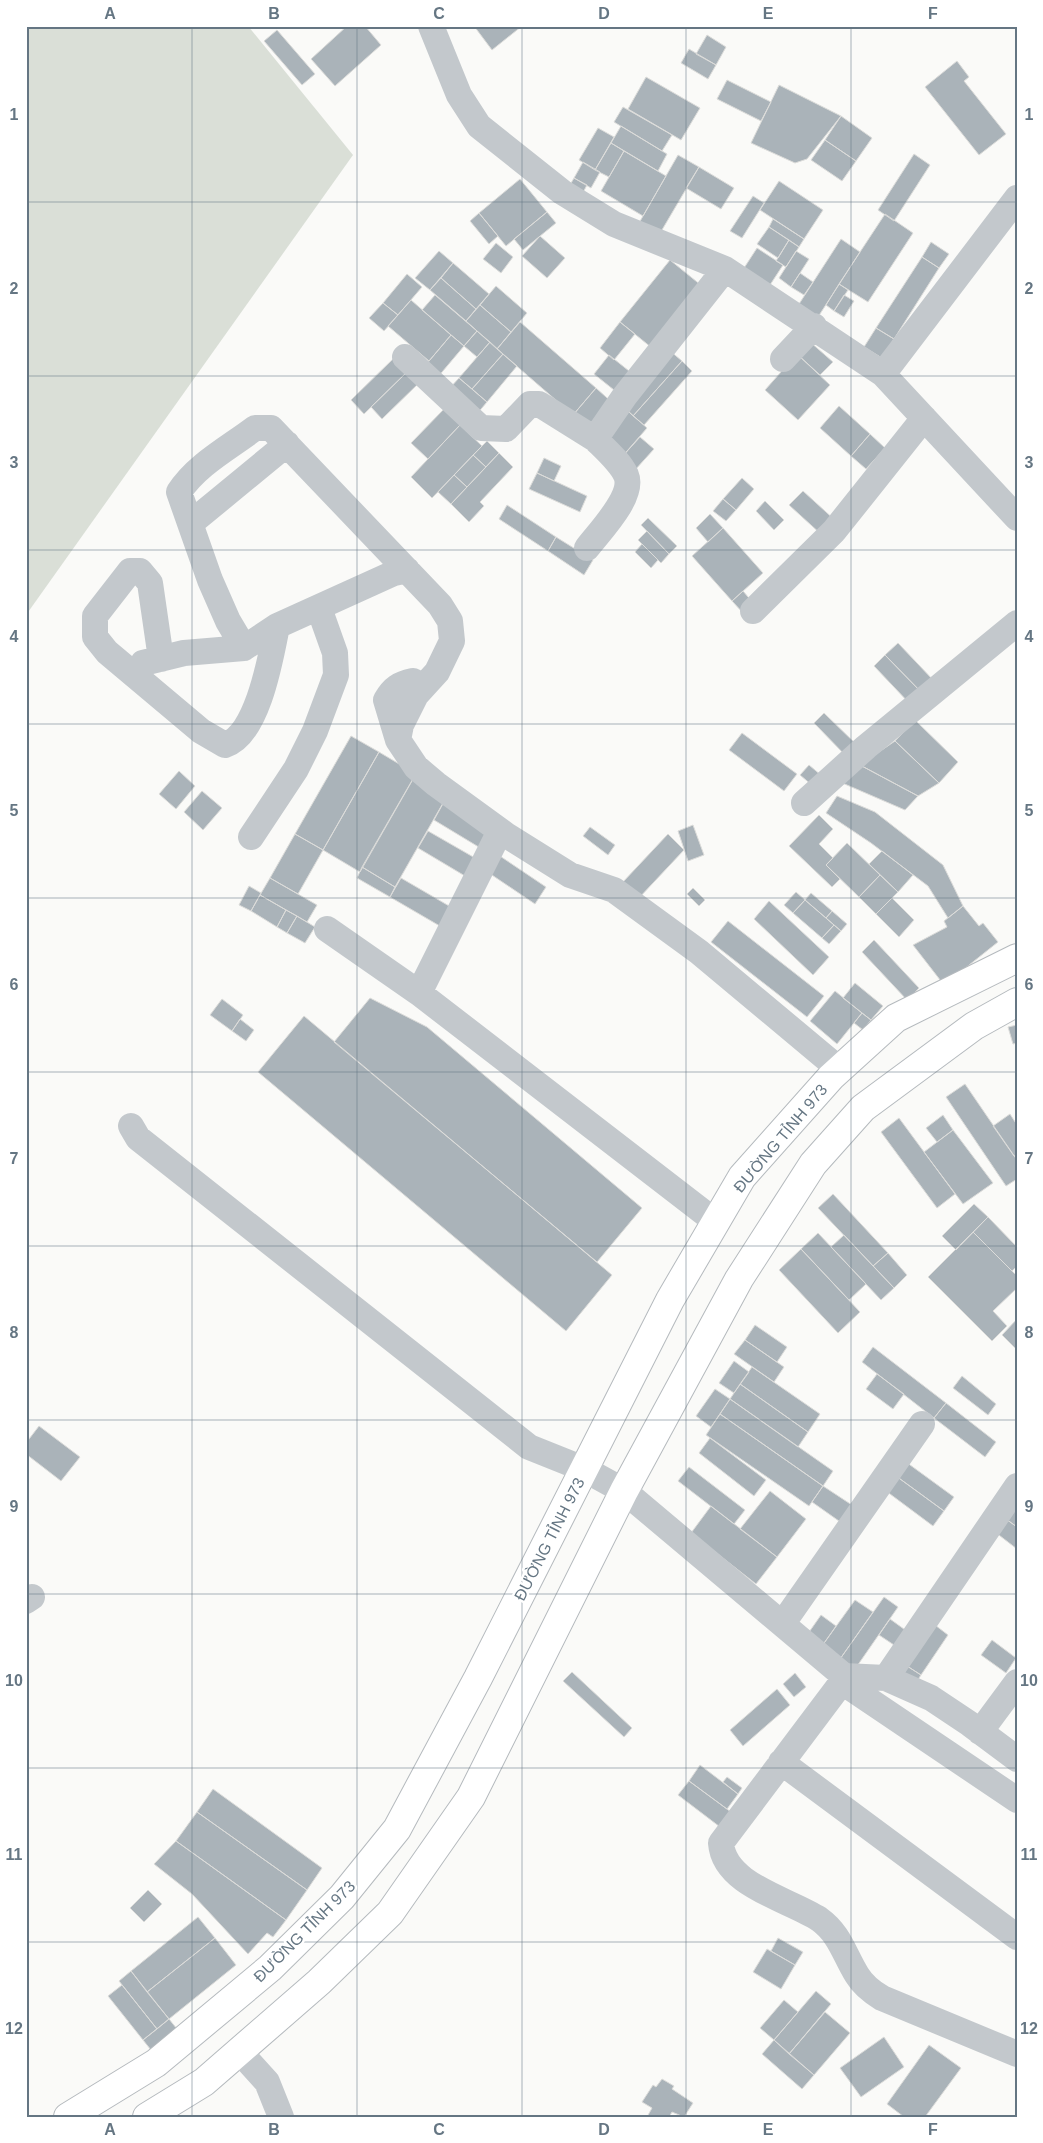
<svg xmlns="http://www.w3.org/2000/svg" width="1043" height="2143" font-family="Helvetica,sans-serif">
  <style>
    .green { fill: #dadfd7 }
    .building { fill: #aab3b9; stroke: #dcdcda }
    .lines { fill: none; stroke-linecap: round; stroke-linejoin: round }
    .major-casing { stroke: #b5babe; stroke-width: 30 }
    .minor { stroke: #c3c8cc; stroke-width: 26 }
    .major { stroke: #fff; stroke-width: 28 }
    .grid { fill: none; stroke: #657683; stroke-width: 1; stroke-opacity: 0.55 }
    .labels { text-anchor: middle; stroke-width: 5; stroke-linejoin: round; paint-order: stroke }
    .street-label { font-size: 16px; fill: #657683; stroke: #fff }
    .neatline { fill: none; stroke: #657683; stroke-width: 2 }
    .grid-label { font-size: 16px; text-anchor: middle; font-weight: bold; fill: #657683 }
  </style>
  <rect width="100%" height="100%" fill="#fafaf8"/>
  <path class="green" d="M26,26H248L353,155L26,615Z"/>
  <path class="building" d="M347,26H365L381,45L335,86L311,59Z
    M474,26H522L492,50Z
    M277,30L315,74L302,85L264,41Z
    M707,35L726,47L716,65L696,54Z
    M689,49L716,65L708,79L681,63Z
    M957,61L969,77L964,81L1006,134L979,155L925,87Z
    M646,77L700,108L681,140L628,109Z
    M727,80L771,102L761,121L717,99Z
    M779,85L841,116L807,159L795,163L751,143Z
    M623,107L672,135L662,151L614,122Z
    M841,116L872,138L856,161L825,140Z
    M621,126L667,154L658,171L611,143Z
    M598,128L614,137L595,170L579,160Z
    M825,140L856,161L842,181L811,160Z
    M611,143L624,151L609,177L595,170Z
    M624,151L666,176L643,216L601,191Z
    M914,154L930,165L894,221L878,210Z
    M678,155L699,167L659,235L639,223Z
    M583,162L600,172L591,188L574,178Z
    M699,167L734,188L721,209L686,188Z
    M574,178L587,185L580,198L567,190Z
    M520,179L547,212L506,246L479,213Z
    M779,181L823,210L804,239L760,210Z
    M753,196L764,203L742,238L730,231Z
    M547,212L556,223L523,250L514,239Z
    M479,213L498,236L489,244L470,221Z
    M885,214L913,233L868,302L839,284Z
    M773,219L804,239L799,247L769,227Z
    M769,227L789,240L778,258L757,244Z
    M540,236L565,258L547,278L522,256Z
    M841,239L860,252L818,317L799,304Z
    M789,240L799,247L786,267L776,261Z
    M931,242L949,254L939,268L922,257Z
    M496,243L513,257L501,273L483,259Z
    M757,248L783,265L770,285L744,268Z
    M439,251L453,263L430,290L415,278Z
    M796,251L809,259L791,287L779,278Z
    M922,257L939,268L894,339L876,328Z
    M670,260L702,286L652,348L620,322Z
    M453,263L489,294L476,309L441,278Z
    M800,273L813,282L804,295L791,287Z
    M407,274L422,287L398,315L383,303Z
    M441,278L476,309L466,321L430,290Z
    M839,284L848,290L834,311L826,305Z
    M496,286L527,313L511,332L480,305Z
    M435,295L477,331L464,346L422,310Z
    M844,295L854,301L844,317L834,311Z
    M411,300L451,335L429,361L388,326Z
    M383,303L398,315L384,331L369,318Z
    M480,305L511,332L497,349L466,321Z
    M520,322L596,388L573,415L497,349Z
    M620,322L635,334L614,360L600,348Z
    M876,328L894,339L882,358L864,347Z
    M477,331L490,342L477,357L464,346Z
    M451,335L464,346L437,378L424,367Z
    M809,341L833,362L820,375L797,354Z
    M490,342L503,354L472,389L459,378Z
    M669,350L682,361L633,416L627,410Z
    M503,354L517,366L487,402L472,389Z
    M797,354L830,385L798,420L765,390Z
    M609,355L634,375L619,394L594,374Z
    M395,357L408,371L364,414L351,400Z
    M682,361L692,371L644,425L633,416Z
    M408,371L420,382L382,419L371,407Z
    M459,378L487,402L476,415L448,390Z
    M596,388L616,406L593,432L573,415Z
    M839,406L870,434L851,456L820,428Z
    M444,409L460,425L428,459L411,443Z
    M627,410L647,428L621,458L601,440Z
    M460,425L482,446L432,498L411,477Z
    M870,434L885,448L866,469L851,456Z
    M640,437L654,449L635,470L621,458Z
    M487,441L499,453L486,467L473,455Z
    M499,453L513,467L480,502L484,506L469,522L451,504Z
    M473,455L486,467L467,487L454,475Z
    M544,458L561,466L554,481L537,473Z
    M537,473L587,496L580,512L529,489Z
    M454,475L467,487L451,504L438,492Z
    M742,478L754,489L736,510L723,499Z
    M803,491L837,522L823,536L789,505Z
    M723,499L736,510L726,521L713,511Z
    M765,501L784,520L774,530L756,511Z
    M507,505L556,537L548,551L499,519Z
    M710,514L723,528L708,542L696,528Z
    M648,518L677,546L669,554L641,525Z
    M723,528L763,573L732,601L692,556Z
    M647,531L669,554L661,563L638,540Z
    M556,537L593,560L584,575L548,551Z
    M642,544L658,560L651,568L635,552Z
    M743,591L754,604L744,614L732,601Z
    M898,643L935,682L923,694L885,655Z
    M885,655L923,694L911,705L874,666Z
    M824,713L858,746L847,757L814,723Z
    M915,720L958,762L939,783L895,741Z
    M742,733L797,774L784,791L729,750Z
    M351,736L379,752L323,850L295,834Z
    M895,741L939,783L918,796L860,765Z
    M379,752L416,774L360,872L323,850Z
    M809,765L822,776L813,786L800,775Z
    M860,765L918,796L905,810L840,782Z
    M179,771L195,786L176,809L159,794Z
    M414,777L447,796L395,887L362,867Z
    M202,791L222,808L203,830L184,812Z
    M837,796L875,812L943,865L963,906L948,918L928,886L871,843L826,813Z
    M445,800L494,828L482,849L434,820Z
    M819,815L833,829L819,844L833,858L826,865L840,879L832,887L789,846Z
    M693,825L704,855L688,861L678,831Z
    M590,827L615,845L608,855L583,836Z
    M428,831L475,858L465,876L418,848Z
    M295,834L323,850L298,894L270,878Z
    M668,834L684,850L638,899L622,883Z
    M847,843L880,875L859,897L826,865Z
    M882,851L913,875L898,892L869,864Z
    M494,852L546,887L535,904L483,869Z
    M362,867L395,887L390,897L357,878Z
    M880,875L898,892L876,914L859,897Z
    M270,878L317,905L307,922L260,895Z
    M401,878L456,910L445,929L390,897Z
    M249,886L261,893L251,911L239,905Z
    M693,888L705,900L699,906L687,894Z
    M796,892L805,900L793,913L784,905Z
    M811,893L832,911L826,918L805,900Z
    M260,895L286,910L277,927L251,911Z
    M892,898L914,920L899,937L876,914Z
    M805,900L834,925L822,938L793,913Z
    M769,901L829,957L813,975L754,919Z
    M963,906L979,926L983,923L998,942L944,985L913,945L947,927L944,921Z
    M286,910L297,916L287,933L277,927Z
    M832,911L847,924L841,931L826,918Z
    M297,916L315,927L305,943L287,933Z
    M728,921L824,996L807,1017L711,942Z
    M834,925L841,931L829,944L822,938Z
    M874,940L919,988L907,1000L862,952Z
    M855,983L883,1006L871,1020L843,998Z
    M835,991L862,1013L837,1044L810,1021Z
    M370,998L427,1027L642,1208L597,1262L334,1042Z
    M222,999L243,1015L232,1031L210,1015Z
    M862,1013L871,1020L863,1030L854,1023Z
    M304,1016L612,1275L566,1331L258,1072Z
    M240,1019L254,1030L246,1041L232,1031Z
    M1017,1025V1043L1013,1044L1008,1027Z
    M965,1084L1017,1160V1179L1006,1186L946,1097Z
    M1010,1114L1017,1125V1155L1014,1156L993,1126Z
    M943,1115L953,1130L937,1142L926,1128Z
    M899,1118L955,1194L937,1208L881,1132Z
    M953,1130L993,1183L963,1204L924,1152Z
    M833,1194L888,1253L873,1266L818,1208Z
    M974,1204L988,1217L956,1250L942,1236Z
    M988,1217L1017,1247V1266L1012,1271L973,1232Z
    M973,1232L1017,1276V1288L993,1311L1007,1326L992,1341L928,1277Z
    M818,1233L866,1284L849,1300L801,1249Z
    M844,1235L894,1288L881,1300L831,1247Z
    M801,1249L860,1312L838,1333L779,1270Z
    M888,1253L907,1275L894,1288L873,1266Z
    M1017,1319V1350L1002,1335Z
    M755,1325L787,1347L777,1362L745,1340Z
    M745,1340L784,1367L774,1382L734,1354Z
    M873,1347L946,1403L934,1418L862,1362Z
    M734,1361L749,1372L734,1393L719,1383Z
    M752,1367L820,1414L808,1432L740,1384Z
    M877,1374L904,1394L893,1409L866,1389Z
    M962,1376L996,1404L988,1415L953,1388Z
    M740,1384L808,1432L798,1447L730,1399Z
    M715,1389L730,1399L711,1427L696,1416Z
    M730,1399L833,1471L823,1486L720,1414Z
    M946,1403L996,1442L985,1457L934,1418Z
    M720,1414L823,1486L809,1506L706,1435Z
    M39,1426L80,1457L61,1481L26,1454V1443Z
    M710,1438L766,1480L754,1496L699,1453Z
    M906,1462L954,1497L944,1511L896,1476Z
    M689,1467L745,1510L734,1524L678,1481Z
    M896,1476L944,1511L933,1526L886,1491Z
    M823,1486L858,1509L846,1526L812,1502Z
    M770,1491L806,1519L777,1557L740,1529Z
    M1017,1505V1527L1006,1519Z
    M711,1506L777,1557L756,1584L691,1533Z
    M1006,1519L1017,1527V1549L995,1532Z
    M884,1597L898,1607L855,1669L840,1659Z
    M855,1600L873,1612L840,1659L822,1646Z
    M821,1615L836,1626L822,1646L807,1635Z
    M890,1619L908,1632L897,1647L879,1635Z
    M935,1625L948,1635L921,1675L907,1666Z
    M992,1640L1016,1658L1006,1673L981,1655Z
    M907,1666L921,1675L915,1684L901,1675Z
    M572,1672L632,1728L624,1737L563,1681Z
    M795,1673L806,1687L794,1697L783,1684Z
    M777,1689L790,1705L743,1746L730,1730Z
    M700,1765L738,1794L727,1809L689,1781Z
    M727,1777L742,1788L738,1794L723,1782Z
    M689,1781L735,1815L724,1830L678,1795Z
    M213,1789L322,1868L307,1890L197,1812Z
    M197,1812L307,1890L286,1920L176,1841Z
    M176,1841L286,1920L273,1937L267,1933L248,1954L192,1894L154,1864Z
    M148,1890L162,1904L144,1922L130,1908Z
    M198,1917L215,1938L147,1992L131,1971Z
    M215,1938L236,1965L169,2019L147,1992Z
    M778,1938L803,1952L795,1965L771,1951Z
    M767,1949L795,1965L781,1989L753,1972Z
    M131,1971L169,2019L157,2029L119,1981Z
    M122,1985L157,2029L143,2040L108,1996Z
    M816,1991L831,2004L789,2054L774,2040Z
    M784,2000L798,2012L774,2040L760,2028Z
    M825,2012L850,2033L814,2075L789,2054Z
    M169,2019L177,2029L151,2050L143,2040Z
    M884,2037L904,2067L861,2097L840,2068Z
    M774,2040L814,2075L802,2089L762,2054Z
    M929,2045L961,2068L925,2117H904L887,2104Z
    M662,2079L674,2086L672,2089L693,2103L684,2117L672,2112L669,2117H647L652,2108L642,2102L653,2085L656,2087Z"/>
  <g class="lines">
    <defs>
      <path id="major" d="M68,2117L156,2063L270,1968L342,1897L397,1829L478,1678L670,1300L742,1177L831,1077L896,1018L1017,958
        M147,2117L204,2082L319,1982L390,1913L471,1797L624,1491L739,1279L813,1164L863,1108L974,1026L1017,1002"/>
    </defs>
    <use href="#major" class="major-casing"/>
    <path class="minor" d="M431,26L459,95L479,126L562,192L614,224L725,269L883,374L1017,518
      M405,357L481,428L506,429L530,404H539L595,439L624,397L725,269
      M783,359L814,326
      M883,374L1017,198
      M191,523L287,444
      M587,548C599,532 635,496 626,475C620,462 605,449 595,439
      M753,611L834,531L924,418
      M244,648L228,621L210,580L179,492C196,465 230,447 255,428H271L440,605L450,621L452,641L437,672L416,695L401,725L398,740L416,767L436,784L506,835L570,875L614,890L699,952L839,1069
      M161,659L150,583L140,571H130L95,616V637L107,652L201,731L225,745C258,735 271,656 277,626
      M143,663L184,653L244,648L277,626L394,573L407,570
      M398,740L386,700C393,688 399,684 413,681L416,695
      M804,803L866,747L1017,623
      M251,837L296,769L315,731L336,675L335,653L319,608
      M327,929L419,993L716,1222
      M419,993L498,835
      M131,1126L138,1138L529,1447L584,1469L624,1491L844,1676L886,1678L931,1698L970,1724L1017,1759
      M26,1601L32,1597
      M783,1623L922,1424
      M844,1676L842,1682L721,1843C724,1885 788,1899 819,1919C840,1934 844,1954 857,1975C863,1985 872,1992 882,1998L1017,2054
      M886,1678L1017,1486
      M842,1682L1017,1800
      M980,1732L1017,1682
      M781,1762L1017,1937
      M239,2051L267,2082L281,2117"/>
    <use href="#major" class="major"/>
  </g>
  <path class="grid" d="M192,26V2117M357,26V2117M522,26V2117M686,26V2117M851,26V2117M26,202H1017M26,376H1017M26,550H1017M26,724H1017M26,898H1017M26,1072H1017M26,1246H1017M26,1420H1017M26,1594H1017M26,1768H1017M26,1942H1017"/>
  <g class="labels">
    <g class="street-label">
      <text transform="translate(780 1138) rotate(-50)" y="6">ĐƯỜNG TỈNH 973</text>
      <text transform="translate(549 1539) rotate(-63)" y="6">ĐƯỜNG TỈNH 973</text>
      <text transform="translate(304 1931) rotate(-45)" y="6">ĐƯỜNG TỈNH 973</text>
    </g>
  </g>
  <rect width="1043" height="2143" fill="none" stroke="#ffffff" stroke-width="55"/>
  <rect x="28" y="28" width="988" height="2088" class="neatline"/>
  <g class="grid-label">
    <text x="110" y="19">A</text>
    <text x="274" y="19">B</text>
    <text x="439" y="19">C</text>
    <text x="604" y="19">D</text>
    <text x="768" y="19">E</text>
    <text x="933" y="19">F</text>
    <text x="14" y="120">1</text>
    <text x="1029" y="120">1</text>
    <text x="14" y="294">2</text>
    <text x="1029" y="294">2</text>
    <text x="14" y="468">3</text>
    <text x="1029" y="468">3</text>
    <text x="14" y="642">4</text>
    <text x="1029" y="642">4</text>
    <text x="14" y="816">5</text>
    <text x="1029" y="816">5</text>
    <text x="14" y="990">6</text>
    <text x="1029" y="990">6</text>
    <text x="14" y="1164">7</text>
    <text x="1029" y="1164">7</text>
    <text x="14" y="1338">8</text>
    <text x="1029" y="1338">8</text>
    <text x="14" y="1512">9</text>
    <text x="1029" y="1512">9</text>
    <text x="14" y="1686">10</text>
    <text x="1029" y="1686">10</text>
    <text x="14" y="1860">11</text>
    <text x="1029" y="1860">11</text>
    <text x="14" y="2034">12</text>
    <text x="1029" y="2034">12</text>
    <text x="110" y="2135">A</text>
    <text x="274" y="2135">B</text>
    <text x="439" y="2135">C</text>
    <text x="604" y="2135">D</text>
    <text x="768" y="2135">E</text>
    <text x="933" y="2135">F</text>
  </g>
</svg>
